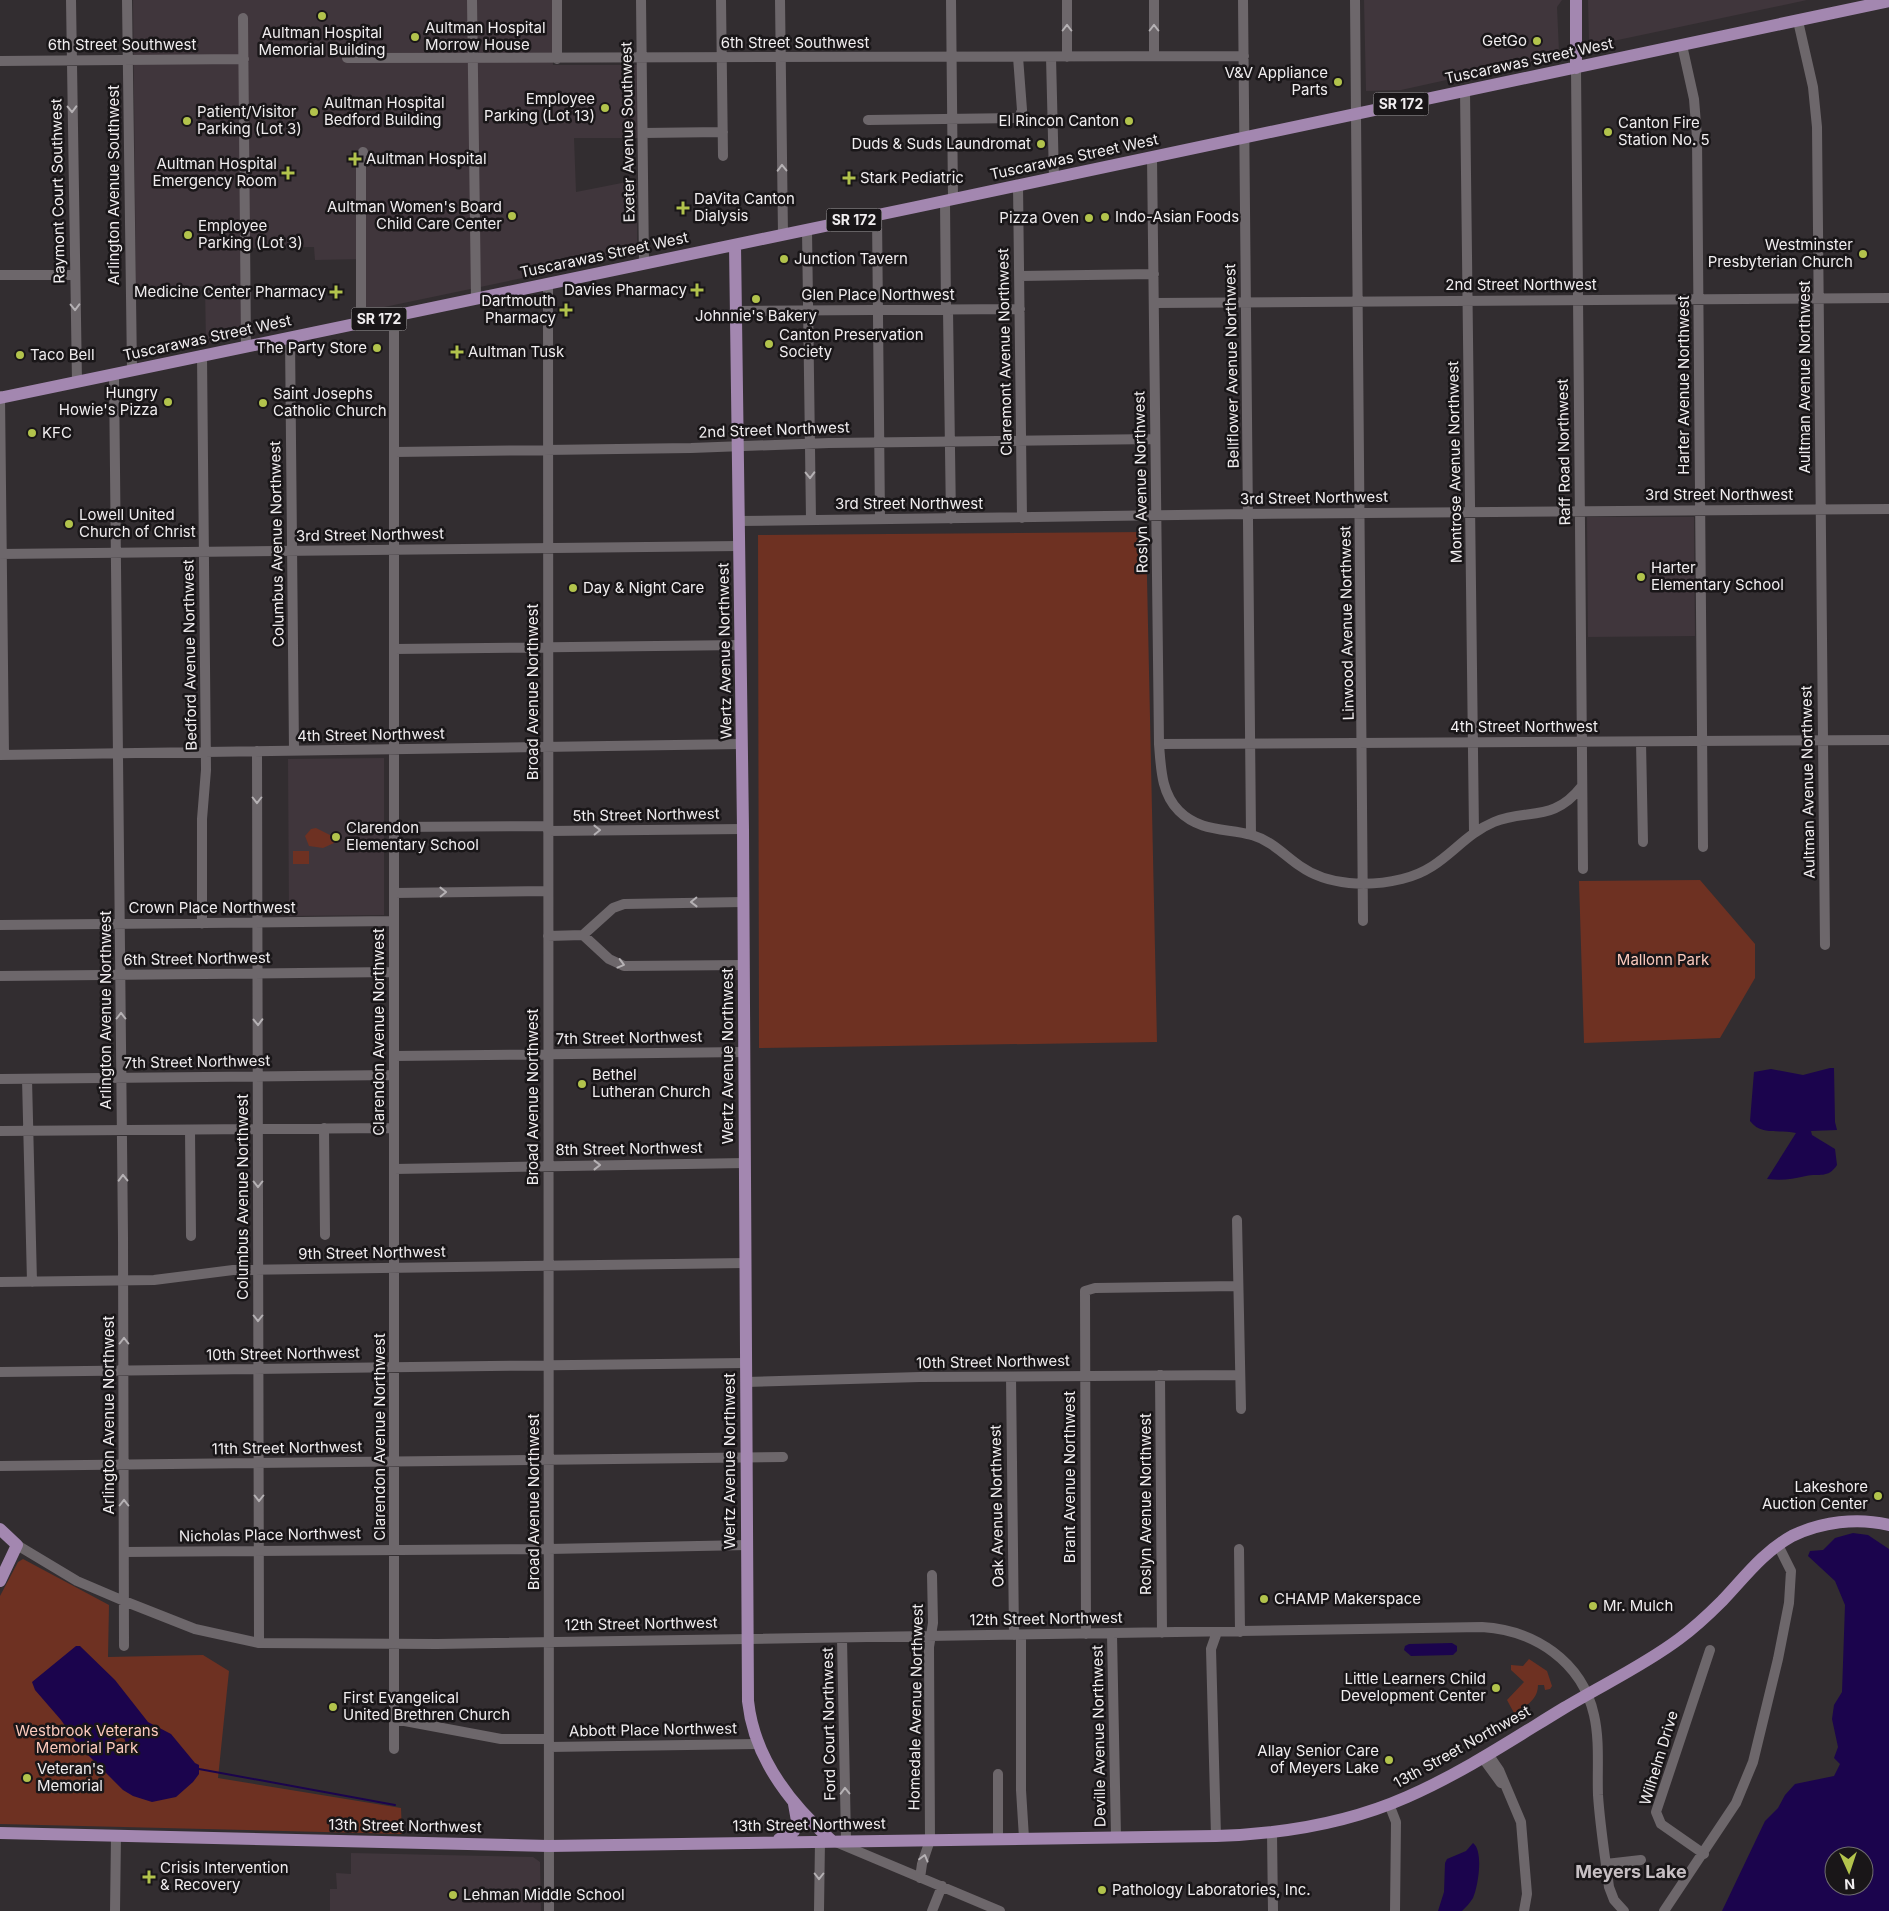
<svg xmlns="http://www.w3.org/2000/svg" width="1889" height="1911" font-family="Inter,sans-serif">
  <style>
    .built { fill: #40363c }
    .green { fill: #6e3122 }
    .water { fill: #1b044d; fill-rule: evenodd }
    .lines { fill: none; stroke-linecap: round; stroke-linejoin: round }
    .stream { stroke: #1b044d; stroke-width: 2 }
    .minor { stroke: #6d676b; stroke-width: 10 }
    .major { stroke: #a387b0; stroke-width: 12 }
    .oneway { stroke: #b5b1b4 }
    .poi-dot { fill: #b2c34c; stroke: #191618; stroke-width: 2 }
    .labels { text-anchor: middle; stroke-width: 5; stroke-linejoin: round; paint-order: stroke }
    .shield { fill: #191618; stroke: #b0acae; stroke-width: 1 }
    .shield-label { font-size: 14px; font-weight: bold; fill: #f0edef }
    .poi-label { font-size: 15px; fill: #f0edef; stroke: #191618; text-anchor: start }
    .street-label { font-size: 15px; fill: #f0edef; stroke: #191618 }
    .park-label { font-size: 15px; fill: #fdcbbe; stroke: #191618 }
    .quarter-label { font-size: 18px; font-weight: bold; fill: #c6bfc3; stroke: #191618 }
  </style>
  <rect width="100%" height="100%" fill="#322d30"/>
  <path class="built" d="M133,0H552L553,65H637L638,138H574L576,192L637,180V254L370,310L366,307L365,259L315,260L314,247L241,248V337L206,344L205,286H136Z
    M1364,0H1562L1557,7L1559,52L1547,58L1401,90L1366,91Z
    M1588,0H1807L1594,45L1589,41Z
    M1587,517H1694L1695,636L1588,637Z
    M384,758V915L289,916L288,759Z
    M351,1853L533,1857L540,1862L541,1911H330V1889H337L336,1873L351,1874Z"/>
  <path class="green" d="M1146,532L1157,1042L759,1048L758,535Z
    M316,828L334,837V843L323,848L309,846L305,836L311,829Z
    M293,851H309V864H293Z
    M1700,880L1755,944V978L1720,1038L1584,1043L1579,881Z
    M23,1559L109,1605L108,1657L203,1655L229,1671L218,1778L401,1808L402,1834L0,1824V1596L18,1562Z
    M1529,1659L1547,1671L1552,1686L1550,1689L1545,1690L1544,1685H1538C1538,1700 1526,1706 1514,1713L1507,1700L1524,1682L1511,1670V1665L1523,1666Z"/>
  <path class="water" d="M1830,1068H1834L1835,1122L1837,1130L1811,1131L1812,1135L1835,1149L1837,1165C1828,1179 1819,1173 1806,1176C1792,1179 1782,1181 1767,1179L1796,1133C1780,1129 1761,1136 1750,1121L1754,1072L1771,1069L1803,1075Z
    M1853,1533L1868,1535L1889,1549V1911H1722L1765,1821L1778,1808L1785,1795L1795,1784L1834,1776L1840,1764L1834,1758L1838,1747L1832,1719L1834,1705L1842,1692L1845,1605L1835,1581L1808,1556L1810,1551L1823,1550L1835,1538ZM1834,1856H1864V1886H1834Z
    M1452,1643L1457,1646V1651L1453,1655L1411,1656L1404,1650L1405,1646L1409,1644Z
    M76,1646H80L115,1680L148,1722L171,1734L195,1763L199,1765V1774L193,1782L176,1797L152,1802L133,1796L123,1790L79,1746L61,1720L35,1690L32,1682ZM119,1737L124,1738L126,1743L124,1750L120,1753L114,1746V1741Z
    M1473,1843C1484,1851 1478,1887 1473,1898C1470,1903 1466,1907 1462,1911H1438L1444,1892L1445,1863L1447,1859L1466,1851Z"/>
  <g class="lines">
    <path class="stream" d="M199,1769L395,1805"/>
    <path class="minor" d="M71,0L77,382
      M127,0L132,370
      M472,0L476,299
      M557,0V59
      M641,0L644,264
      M721,0L723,156
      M780,0L783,235
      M951,0L953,199
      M1154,0V56
      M1243,0L1251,835
      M1355,0L1363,921
      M243,18L246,346
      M1798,21L1813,87L1817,127L1825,945
      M1682,45L1694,99L1697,137L1703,847
      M1051,57L1054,178
      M1067,57V0
      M347,58L1244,56
      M0,61L244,59
      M1576,68L1583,869
      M1465,91L1474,833
      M868,120L1019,118L1022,110L1018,57
      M643,133L723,132
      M1152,157L1159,744C1161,768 1161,793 1179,811C1200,832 1226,828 1252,835C1272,841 1284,855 1300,866C1328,886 1369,887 1402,879C1445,869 1458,837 1494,822C1529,808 1553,823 1582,786
      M1018,185L1022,518
      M945,201L946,310
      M877,215L880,519
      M807,230L811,520
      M0,275H74
      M1020,276L1154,274
      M548,284L549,1911
      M1154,303L1889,298
      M948,310L951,519
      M737,311L1020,309
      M394,316V1749
      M361,322V155L363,152
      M290,337L294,751
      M114,374L123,1237L124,1646
      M0,396L4,755
      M394,452L691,448L829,443L1155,439
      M739,521L1248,514L1889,509
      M0,554L740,546
      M394,649L741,645
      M1641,742L1643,842
      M1159,744L1889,740
      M257,751L259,1643
      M0,755L742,744
      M394,827L548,826
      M548,831L743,829
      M394,893L548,891
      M202,924V819L206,770L202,355
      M0,925L394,921
      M583,935L613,908L624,904L743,902
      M548,936L583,935L609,959L624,966L743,965
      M0,976L394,972
      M394,1056L744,1052
      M0,1079L394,1075
      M27,1079L32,1282
      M324,1128L325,1235
      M190,1130L191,1236
      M0,1131L394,1128
      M394,1169L745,1163
      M1237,1220L1241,1409
      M0,1282L154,1280L233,1270L746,1263
      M0,1372L746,1363
      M1160,1375L1162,1633
      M1011,1377L1014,1635
      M746,1382L920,1377L1240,1375
      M0,1466L783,1457
      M17,1545L77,1581L124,1601L195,1629L259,1643L437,1644L1482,1627C1534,1630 1582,1661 1594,1715C1600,1741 1597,1769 1598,1795C1600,1826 1605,1856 1609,1887L1614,1900L1624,1911
      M1239,1549L1240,1632
      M124,1552L549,1549L748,1545
      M1086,1634L1085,1291L1095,1288L1238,1286
      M1112,1634L1116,1837
      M1021,1635V1790L1024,1838
      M842,1638L846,1840
      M394,1719L501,1739H549
      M549,1747L757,1744
      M1488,1754L1499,1770L1521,1822L1527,1894L1524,1911
      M1482,1757L1501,1783
      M998,1774V1839
      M1389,1804L1396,1822L1395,1911
      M1272,1833L1273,1911
      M1216,1836L1211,1649L1217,1632
      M838,1843L1000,1911
      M1704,1854L1661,1824L1656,1812L1710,1650
      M1606,1864L1641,1860
      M920,1878L922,1864L930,1840L929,1647L933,1623L932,1575
      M115,1911L116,1835
      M819,1911L820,1840
      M932,1911L942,1886
      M1664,1911L1736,1803L1753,1762L1778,1659L1789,1603L1791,1571L1778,1545"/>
    <path class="major" d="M1576,68V0
      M735,245L743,829L748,1701C754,1758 789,1803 831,1840
      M0,398L916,207L1889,1
      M0,1529L17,1545L0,1581
      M0,1833L549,1846L1216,1836C1282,1834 1346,1824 1407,1797C1462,1773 1513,1739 1564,1708C1602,1685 1643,1666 1679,1639C1694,1628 1708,1615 1722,1601C1744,1578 1763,1552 1792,1536C1821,1522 1857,1517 1889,1525
      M779,1839L794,1831L797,1821L794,1804"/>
  </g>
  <defs><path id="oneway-chevron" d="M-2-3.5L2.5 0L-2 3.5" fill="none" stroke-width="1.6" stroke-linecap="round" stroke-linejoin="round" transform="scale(1.25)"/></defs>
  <g class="oneway">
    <use href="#oneway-chevron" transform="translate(1067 28) rotate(-90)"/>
    <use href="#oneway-chevron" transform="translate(1154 28) rotate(-90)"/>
    <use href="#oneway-chevron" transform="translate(72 109) rotate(89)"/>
    <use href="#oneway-chevron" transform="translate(782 168) rotate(-91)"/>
    <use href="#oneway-chevron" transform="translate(75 307) rotate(89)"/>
    <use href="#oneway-chevron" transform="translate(810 475) rotate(89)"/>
    <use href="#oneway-chevron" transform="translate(257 800) rotate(90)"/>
    <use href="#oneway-chevron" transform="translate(597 830) rotate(-1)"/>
    <use href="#oneway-chevron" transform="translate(443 892) rotate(-1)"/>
    <use href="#oneway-chevron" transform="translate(694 902) rotate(179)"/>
    <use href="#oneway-chevron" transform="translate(621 964) rotate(15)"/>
    <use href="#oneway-chevron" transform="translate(121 1016) rotate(-90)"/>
    <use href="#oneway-chevron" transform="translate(258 1022) rotate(89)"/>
    <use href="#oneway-chevron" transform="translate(597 1165)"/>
    <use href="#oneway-chevron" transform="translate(123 1178) rotate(-91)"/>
    <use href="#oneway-chevron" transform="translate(258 1184) rotate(90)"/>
    <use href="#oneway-chevron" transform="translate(258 1318) rotate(90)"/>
    <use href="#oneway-chevron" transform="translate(124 1341) rotate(-90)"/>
    <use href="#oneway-chevron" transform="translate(259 1498) rotate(90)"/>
    <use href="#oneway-chevron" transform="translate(124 1503) rotate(-90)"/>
    <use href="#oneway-chevron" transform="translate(845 1791) rotate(-91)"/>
    <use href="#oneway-chevron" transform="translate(924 1858) rotate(-75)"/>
    <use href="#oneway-chevron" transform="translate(819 1876) rotate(90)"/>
  </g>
  <g class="poi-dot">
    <circle cx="322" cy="16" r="5"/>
    <circle cx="415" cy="37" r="5"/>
    <circle cx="1537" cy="41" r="5"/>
    <circle cx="1338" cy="82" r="5"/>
    <circle cx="605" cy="108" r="5"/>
    <circle cx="314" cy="112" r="5"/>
    <circle cx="187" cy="121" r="5"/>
    <circle cx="1129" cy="121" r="5"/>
    <circle cx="1608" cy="132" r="5"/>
    <circle cx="1041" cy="144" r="5"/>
    <path d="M352.5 151.5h5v5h5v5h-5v5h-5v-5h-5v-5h5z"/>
    <path d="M285.5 165.5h5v5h5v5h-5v5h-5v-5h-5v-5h5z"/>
    <path d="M846.5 170.5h5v5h5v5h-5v5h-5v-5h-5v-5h5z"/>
    <path d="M680.5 200.5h5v5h5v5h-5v5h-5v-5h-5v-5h5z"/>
    <circle cx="512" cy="216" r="5"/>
    <circle cx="1105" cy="217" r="5"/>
    <circle cx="1089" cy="218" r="5"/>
    <circle cx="188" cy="235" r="5"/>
    <circle cx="1863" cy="254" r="5"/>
    <circle cx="784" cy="259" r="5"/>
    <path d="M694.5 282.5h5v5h5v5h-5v5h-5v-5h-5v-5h5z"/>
    <path d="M333.5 284.5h5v5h5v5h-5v5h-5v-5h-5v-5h5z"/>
    <circle cx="756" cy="299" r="5"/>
    <path d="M563.5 302.5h5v5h5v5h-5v5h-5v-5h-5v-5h5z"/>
    <circle cx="769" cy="344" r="5"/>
    <circle cx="377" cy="348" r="5"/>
    <path d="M454.5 344.5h5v5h5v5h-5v5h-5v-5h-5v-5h5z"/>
    <circle cx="20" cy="355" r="5"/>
    <circle cx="168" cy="402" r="5"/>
    <circle cx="263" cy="403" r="5"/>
    <circle cx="32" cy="433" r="5"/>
    <circle cx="69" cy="524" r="5"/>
    <circle cx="1641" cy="577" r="5"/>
    <circle cx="573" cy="588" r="5"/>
    <circle cx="336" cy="837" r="5"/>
    <circle cx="582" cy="1084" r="5"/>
    <circle cx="1878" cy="1496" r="5"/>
    <circle cx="1264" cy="1599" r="5"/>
    <circle cx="1593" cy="1606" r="5"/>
    <circle cx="1496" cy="1688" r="5"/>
    <circle cx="333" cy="1707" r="5"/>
    <circle cx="1389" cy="1760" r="5"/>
    <circle cx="27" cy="1778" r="5"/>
    <path d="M146.5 1869.5h5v5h5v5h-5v5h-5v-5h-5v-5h5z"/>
    <circle cx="1102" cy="1890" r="5"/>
    <circle cx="453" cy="1895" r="5"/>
  </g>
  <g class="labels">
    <g class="shield">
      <rect x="1373.5" y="92.5" width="55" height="23" rx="4"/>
      <rect x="826.5" y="208.5" width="55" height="23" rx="4"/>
      <rect x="351.5" y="307.5" width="55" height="23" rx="4"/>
    </g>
    <g class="shield-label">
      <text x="1401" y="109">SR 172</text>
      <text x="854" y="225">SR 172</text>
      <text x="379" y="324">SR 172</text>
    </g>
    <g class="poi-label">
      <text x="425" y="33">Aultman Hospital<tspan x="425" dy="17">Morrow House</tspan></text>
      <text x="322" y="38" text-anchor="middle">Aultman Hospital<tspan x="322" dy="17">Memorial Building</tspan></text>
      <text x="1527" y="46" text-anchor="end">GetGo</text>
      <text x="1328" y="78" text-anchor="end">V&amp;V Appliance<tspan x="1328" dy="17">Parts</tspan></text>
      <text x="595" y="104" text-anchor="end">Employee<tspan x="595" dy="17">Parking (Lot 13)</tspan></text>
      <text x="324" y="108">Aultman Hospital<tspan x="324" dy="17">Bedford Building</tspan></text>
      <text x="197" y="117">Patient/Visitor<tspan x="197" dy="17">Parking (Lot 3)</tspan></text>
      <text x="1119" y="126" text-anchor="end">El Rincon Canton</text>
      <text x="1618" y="128">Canton Fire<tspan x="1618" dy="17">Station No. 5</tspan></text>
      <text x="1031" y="149" text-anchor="end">Duds &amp; Suds Laundromat</text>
      <text x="366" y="164">Aultman Hospital</text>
      <text x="277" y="169" text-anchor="end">Aultman Hospital<tspan x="277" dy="17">Emergency Room</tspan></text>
      <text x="860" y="183">Stark Pediatric</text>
      <text x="694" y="204">DaVita Canton<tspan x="694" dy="17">Dialysis</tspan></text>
      <text x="502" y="212" text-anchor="end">Aultman Women's Board<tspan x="502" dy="17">Child Care Center</tspan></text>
      <text x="1115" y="222">Indo-Asian Foods</text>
      <text x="1079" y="223" text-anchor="end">Pizza Oven</text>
      <text x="198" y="231">Employee<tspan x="198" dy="17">Parking (Lot 3)</tspan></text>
      <text x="1853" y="250" text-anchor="end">Westminster<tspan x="1853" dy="17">Presbyterian Church</tspan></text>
      <text x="794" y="264">Junction Tavern</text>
      <text x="687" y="295" text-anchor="end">Davies Pharmacy</text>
      <text x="326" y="297" text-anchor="end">Medicine Center Pharmacy</text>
      <text x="556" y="306" text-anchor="end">Dartmouth<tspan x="556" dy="17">Pharmacy</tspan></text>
      <text x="756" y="321" text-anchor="middle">Johnnie's Bakery</text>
      <text x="779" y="340">Canton Preservation<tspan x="779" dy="17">Society</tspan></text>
      <text x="367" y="353" text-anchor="end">The Party Store</text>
      <text x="468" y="357">Aultman Tusk</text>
      <text x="30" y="360">Taco Bell</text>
      <text x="158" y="398" text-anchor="end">Hungry<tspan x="158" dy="17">Howie's Pizza</tspan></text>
      <text x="273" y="399">Saint Josephs<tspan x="273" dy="17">Catholic Church</tspan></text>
      <text x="42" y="438">KFC</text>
      <text x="79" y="520">Lowell United<tspan x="79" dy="17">Church of Christ</tspan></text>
      <text x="1651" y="573">Harter<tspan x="1651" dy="17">Elementary School</tspan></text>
      <text x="583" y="593">Day &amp; Night Care</text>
      <text x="346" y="833">Clarendon<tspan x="346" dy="17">Elementary School</tspan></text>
      <text x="592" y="1080">Bethel<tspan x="592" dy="17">Lutheran Church</tspan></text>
      <text x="1868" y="1492" text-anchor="end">Lakeshore<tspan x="1868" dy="17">Auction Center</tspan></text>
      <text x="1274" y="1604">CHAMP Makerspace</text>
      <text x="1603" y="1611">Mr. Mulch</text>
      <text x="1486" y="1684" text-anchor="end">Little Learners Child<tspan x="1486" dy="17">Development Center</tspan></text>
      <text x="343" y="1703">First Evangelical<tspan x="343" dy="17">United Brethren Church</tspan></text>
      <text x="1379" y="1756" text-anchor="end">Allay Senior Care<tspan x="1379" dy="17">of Meyers Lake</tspan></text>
      <text x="37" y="1774">Veteran's<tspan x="37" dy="17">Memorial</tspan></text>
      <text x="160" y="1873">Crisis Intervention<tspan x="160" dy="17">&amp; Recovery</tspan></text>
      <text x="1112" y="1895">Pathology Laboratories, Inc.</text>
      <text x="463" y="1900">Lehman Middle School</text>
    </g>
    <g class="street-label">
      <text x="795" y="48">6th Street Southwest</text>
      <text x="122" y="50">6th Street Southwest</text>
      <text transform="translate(1529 61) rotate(-12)" y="5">Tuscarawas Street West</text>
      <text transform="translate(628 132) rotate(-91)" y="5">Exeter Avenue Southwest</text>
      <text transform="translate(1074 157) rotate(-12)" y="5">Tuscarawas Street West</text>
      <text transform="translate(114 185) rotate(-90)" y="5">Arlington Avenue Southwest</text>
      <text transform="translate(58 191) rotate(-91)" y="5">Raymont Court Southwest</text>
      <text transform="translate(604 255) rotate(-12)" y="5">Tuscarawas Street West</text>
      <text x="1521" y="290">2nd Street Northwest</text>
      <text x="878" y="300">Glen Place Northwest</text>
      <text transform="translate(207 338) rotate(-12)" y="5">Tuscarawas Street West</text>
      <text transform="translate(1005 352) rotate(-91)" y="5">Claremont Avenue Northwest</text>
      <text transform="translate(1232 366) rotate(-91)" y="5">Bellflower Avenue Northwest</text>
      <text transform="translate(1805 377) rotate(-90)" y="5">Aultman Avenue Northwest</text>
      <text transform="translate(1684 385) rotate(-90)" y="5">Harter Avenue Northwest</text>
      <text transform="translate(774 430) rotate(-2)" y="5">2nd Street Northwest</text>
      <text transform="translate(1564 452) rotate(-91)" y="5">Raff Road Northwest</text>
      <text transform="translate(1455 462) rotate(-91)" y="5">Montrose Avenue Northwest</text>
      <text transform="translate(1141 482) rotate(-91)" y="5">Roslyn Avenue Northwest</text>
      <text x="1719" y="500">3rd Street Northwest</text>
      <text transform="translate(1314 498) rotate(-1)" y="5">3rd Street Northwest</text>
      <text x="909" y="509">3rd Street Northwest</text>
      <text transform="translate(370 535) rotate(-1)" y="5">3rd Street Northwest</text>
      <text transform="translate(277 544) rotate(-91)" y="5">Columbus Avenue Northwest</text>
      <text transform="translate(1347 623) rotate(-91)" y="5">Linwood Avenue Northwest</text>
      <text transform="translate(725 651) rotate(-91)" y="5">Wertz Avenue Northwest</text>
      <text transform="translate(190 655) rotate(-91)" y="5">Bedford Avenue Northwest</text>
      <text transform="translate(533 692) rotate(-90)" y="5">Broad Avenue Northwest</text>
      <text x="1524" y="732">4th Street Northwest</text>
      <text transform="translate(371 735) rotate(-1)" y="5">4th Street Northwest</text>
      <text transform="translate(1808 782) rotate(-91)" y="5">Aultman Avenue Northwest</text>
      <text transform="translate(646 815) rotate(-1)" y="5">5th Street Northwest</text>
      <text x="212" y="913">Crown Place Northwest</text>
      <text transform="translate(197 959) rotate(-1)" y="5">6th Street Northwest</text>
      <text transform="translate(106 1010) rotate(-90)" y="5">Arlington Avenue Northwest</text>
      <text transform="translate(379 1032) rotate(-90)" y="5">Clarendon Avenue Northwest</text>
      <text transform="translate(629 1038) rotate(-1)" y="5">7th Street Northwest</text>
      <text transform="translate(728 1056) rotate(-90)" y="5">Wertz Avenue Northwest</text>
      <text transform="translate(197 1062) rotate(-1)" y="5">7th Street Northwest</text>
      <text transform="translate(533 1097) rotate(-90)" y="5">Broad Avenue Northwest</text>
      <text transform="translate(629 1149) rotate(-1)" y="5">8th Street Northwest</text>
      <text transform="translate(243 1197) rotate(-90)" y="5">Columbus Avenue Northwest</text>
      <text transform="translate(372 1253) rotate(-1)" y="5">9th Street Northwest</text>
      <text transform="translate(283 1354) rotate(-1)" y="5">10th Street Northwest</text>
      <text transform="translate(993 1362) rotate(-1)" y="5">10th Street Northwest</text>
      <text transform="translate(109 1415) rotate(-90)" y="5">Arlington Avenue Northwest</text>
      <text transform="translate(380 1437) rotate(-90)" y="5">Clarendon Avenue Northwest</text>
      <text transform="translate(287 1448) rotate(-1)" y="5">11th Street Northwest</text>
      <text transform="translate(730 1461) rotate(-90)" y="5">Wertz Avenue Northwest</text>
      <text transform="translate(1070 1477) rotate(-90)" y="5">Brant Avenue Northwest</text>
      <text transform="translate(534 1502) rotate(-90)" y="5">Broad Avenue Northwest</text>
      <text transform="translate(1146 1504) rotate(-90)" y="5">Roslyn Avenue Northwest</text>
      <text transform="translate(997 1506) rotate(-91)" y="5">Oak Avenue Northwest</text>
      <text transform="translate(270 1535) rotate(-1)" y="5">Nicholas Place Northwest</text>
      <text transform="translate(1046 1619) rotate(-1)" y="5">12th Street Northwest</text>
      <text transform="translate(641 1624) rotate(-1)" y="5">12th Street Northwest</text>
      <text transform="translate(916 1707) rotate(-89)" y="5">Homedale Avenue Northwest</text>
      <text transform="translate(829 1724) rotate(-91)" y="5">Ford Court Northwest</text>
      <text transform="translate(653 1730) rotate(-1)" y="5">Abbott Place Northwest</text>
      <text transform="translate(1099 1736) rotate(-91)" y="5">Deville Avenue Northwest</text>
      <text transform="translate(1462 1747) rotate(-29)" y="5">13th Street Northwest</text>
      <text transform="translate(1659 1758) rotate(-73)" y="5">Wilhelm Drive</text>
      <text transform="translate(809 1825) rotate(-1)" y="5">13th Street Northwest</text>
      <text transform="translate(405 1826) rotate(1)" y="5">13th Street Northwest</text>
    </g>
    <g class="park-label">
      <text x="1663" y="965">Mallonn Park</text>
      <text x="87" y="1736">Westbrook Veterans<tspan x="87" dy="17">Memorial Park</tspan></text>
    </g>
    <g class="quarter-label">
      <text x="1631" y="1878">Meyers Lake</text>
    </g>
  </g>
  <g transform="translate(1849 1871) rotate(177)"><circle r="24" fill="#191618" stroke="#6f6c6e"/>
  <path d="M0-4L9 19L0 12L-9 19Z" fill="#b2c34c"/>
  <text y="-8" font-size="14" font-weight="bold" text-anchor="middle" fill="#f0edef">N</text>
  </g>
</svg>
